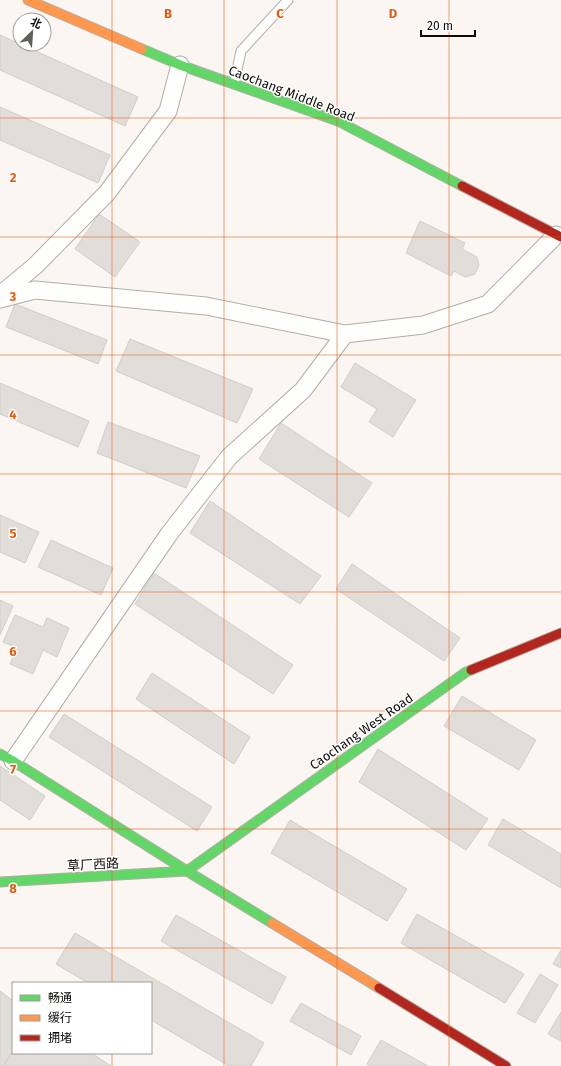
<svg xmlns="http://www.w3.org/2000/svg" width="561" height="1066" font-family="'Fira Sans','Noto Sans SC',sans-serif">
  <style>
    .building { fill: #e1deda; stroke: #d1cdc9 }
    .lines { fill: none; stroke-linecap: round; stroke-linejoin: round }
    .lane-casing { stroke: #b1aeaa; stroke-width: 11 }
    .street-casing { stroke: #b1aeaa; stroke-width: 19 }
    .fast-casing { stroke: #b1aeaa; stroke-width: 11 }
    .slow-casing { stroke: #b1aeaa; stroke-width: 11 }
    .jam-casing { stroke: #b1aeaa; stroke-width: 11 }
    .lane { stroke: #fefefd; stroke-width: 9 }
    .street { stroke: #fefefd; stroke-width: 17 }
    .fast { stroke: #63d668; stroke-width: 9 }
    .slow { stroke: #ff974d; stroke-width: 9 }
    .jam { stroke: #b3261e; stroke-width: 9 }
    .grid { fill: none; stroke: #e8590c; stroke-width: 1; stroke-opacity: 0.55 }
    .labels { text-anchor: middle; stroke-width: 3; stroke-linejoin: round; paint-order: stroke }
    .street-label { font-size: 13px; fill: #0e0b08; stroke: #fff }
    .grid-label { font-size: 13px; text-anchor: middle; font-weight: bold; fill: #e8590c; stroke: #fff; stroke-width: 3; stroke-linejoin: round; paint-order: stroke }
  </style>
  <rect width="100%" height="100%" fill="#fbf6f1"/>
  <path class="building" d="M0,35L138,97L125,126L0,70Z
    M0,107L110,155L98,183L0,140Z
    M99,214L140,242L115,277L75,249Z
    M420,221L465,243L462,249L477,257L479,265L475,274L465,277L454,271L451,276L406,253Z
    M15,304L107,340L98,364L6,327Z
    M130,339L253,389L237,423L116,371Z
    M355,363L416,400L393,437L369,422L377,409L341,387Z
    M0,383L89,421L78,447L0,414Z
    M108,422L200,456L186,488L97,453Z
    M281,423L372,483L349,517L259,459Z
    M210,501L321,576L300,604L190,533Z
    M0,515L39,532L25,563L0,552Z
    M51,540L113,568L101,595L38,567Z
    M352,564L460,638L444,661L336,589Z
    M154,573L293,665L273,694L135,604Z
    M0,600L13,606L0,635Z
    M15,615L43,627L47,618L69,628L57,657L43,650L33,674L10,664L17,648L3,642Z
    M152,673L250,737L234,764L136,699Z
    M462,696L536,740L519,770L444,726Z
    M64,714L212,807L197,831L49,737Z
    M378,749L488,819L466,850L359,782Z
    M0,766L45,796L30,820L0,800Z
    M503,819L561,854V888L488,845Z
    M290,820L407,889L387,921L271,853Z
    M417,914L524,974L505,1003L401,943Z
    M176,915L286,977L272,1004L161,941Z
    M75,933L264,1043L251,1066H229L151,1020V983H88L56,964Z
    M561,950V968L553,964Z
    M540,974L558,985L535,1023L517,1013Z
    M0,991L13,1001V1051L3,1066H0Z
    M301,1003L361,1036L351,1055L290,1021Z
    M561,1012V1041L548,1034Z
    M381,1040L428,1066H370L367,1064Z
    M13,1051V1053H91L111,1066H3Z"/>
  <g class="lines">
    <defs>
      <path id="lane" d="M234,84L241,51L288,0"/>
      <path id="street" d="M0,295L35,266L107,193L168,111L180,65
        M0,299L35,290L206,306L345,334L423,325L488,304L556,235
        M13,761L169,534L229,457L303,390L345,334"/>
      <path id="fast" d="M142,49L180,65L338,121L462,186
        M0,754L13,761L187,871L272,923
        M0,882L187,871L466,672L471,670"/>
      <path id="slow" d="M28,0L142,49
        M272,923L379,988"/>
      <path id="jam" d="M462,186L561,237
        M471,670L561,633
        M379,988L506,1066"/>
    </defs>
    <use href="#lane" class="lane-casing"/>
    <use href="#street" class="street-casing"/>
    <use href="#fast" class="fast-casing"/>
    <use href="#slow" class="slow-casing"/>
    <use href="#jam" class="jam-casing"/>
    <use href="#lane" class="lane"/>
    <use href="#street" class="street"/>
    <use href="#fast" class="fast"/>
    <use href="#slow" class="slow"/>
    <use href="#jam" class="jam"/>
  </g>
  <path class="grid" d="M112,0V983M224,0V1066M337,0V1066M449,0V1066M0,118H561M0,237H561M0,355H561M0,474H561M0,592H561M0,711H561M0,829H561M0,948H561M112,1053V1066"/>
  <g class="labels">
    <g class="street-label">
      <text transform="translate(292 93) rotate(21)" y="5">Caochang Middle Road</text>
      <text transform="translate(361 731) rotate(-35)" y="5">Caochang West Road</text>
      <text transform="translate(93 864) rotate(-3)" y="5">草厂西路</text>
    </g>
  </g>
  <g class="grid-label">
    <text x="168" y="18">B</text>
    <text x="280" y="18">C</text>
    <text x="393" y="18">D</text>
    <text x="13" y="182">2</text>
    <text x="13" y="301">3</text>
    <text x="13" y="419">4</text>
    <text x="13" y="538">5</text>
    <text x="13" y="656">6</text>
    <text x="13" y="774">7</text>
    <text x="13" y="893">8</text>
  </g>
  <rect x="12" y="982" width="140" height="72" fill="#ffffff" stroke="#9f9d9c"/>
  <rect x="20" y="995" width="20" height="6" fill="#63d668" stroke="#9f9d9c"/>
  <text x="48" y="1002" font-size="12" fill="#0e0b08">畅通</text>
  <rect x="20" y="1015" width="20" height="6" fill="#ff974d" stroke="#9f9d9c"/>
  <text x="48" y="1022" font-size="12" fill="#0e0b08">缓行</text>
  <rect x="20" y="1035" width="20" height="6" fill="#b3261e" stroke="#9f9d9c"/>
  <text x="48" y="1042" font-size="12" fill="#0e0b08">拥堵</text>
  <g transform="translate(32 32) rotate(25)"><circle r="19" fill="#ffffff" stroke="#9f9d9c"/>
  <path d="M0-3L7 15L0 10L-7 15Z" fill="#615d5a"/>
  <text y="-6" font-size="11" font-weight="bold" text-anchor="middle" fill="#0e0b08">北</text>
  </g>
  <path d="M421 30v6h54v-6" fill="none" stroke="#0e0b08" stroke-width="2"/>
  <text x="427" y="30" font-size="12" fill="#0e0b08" stroke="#ffffff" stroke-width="3" paint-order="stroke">20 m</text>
</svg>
